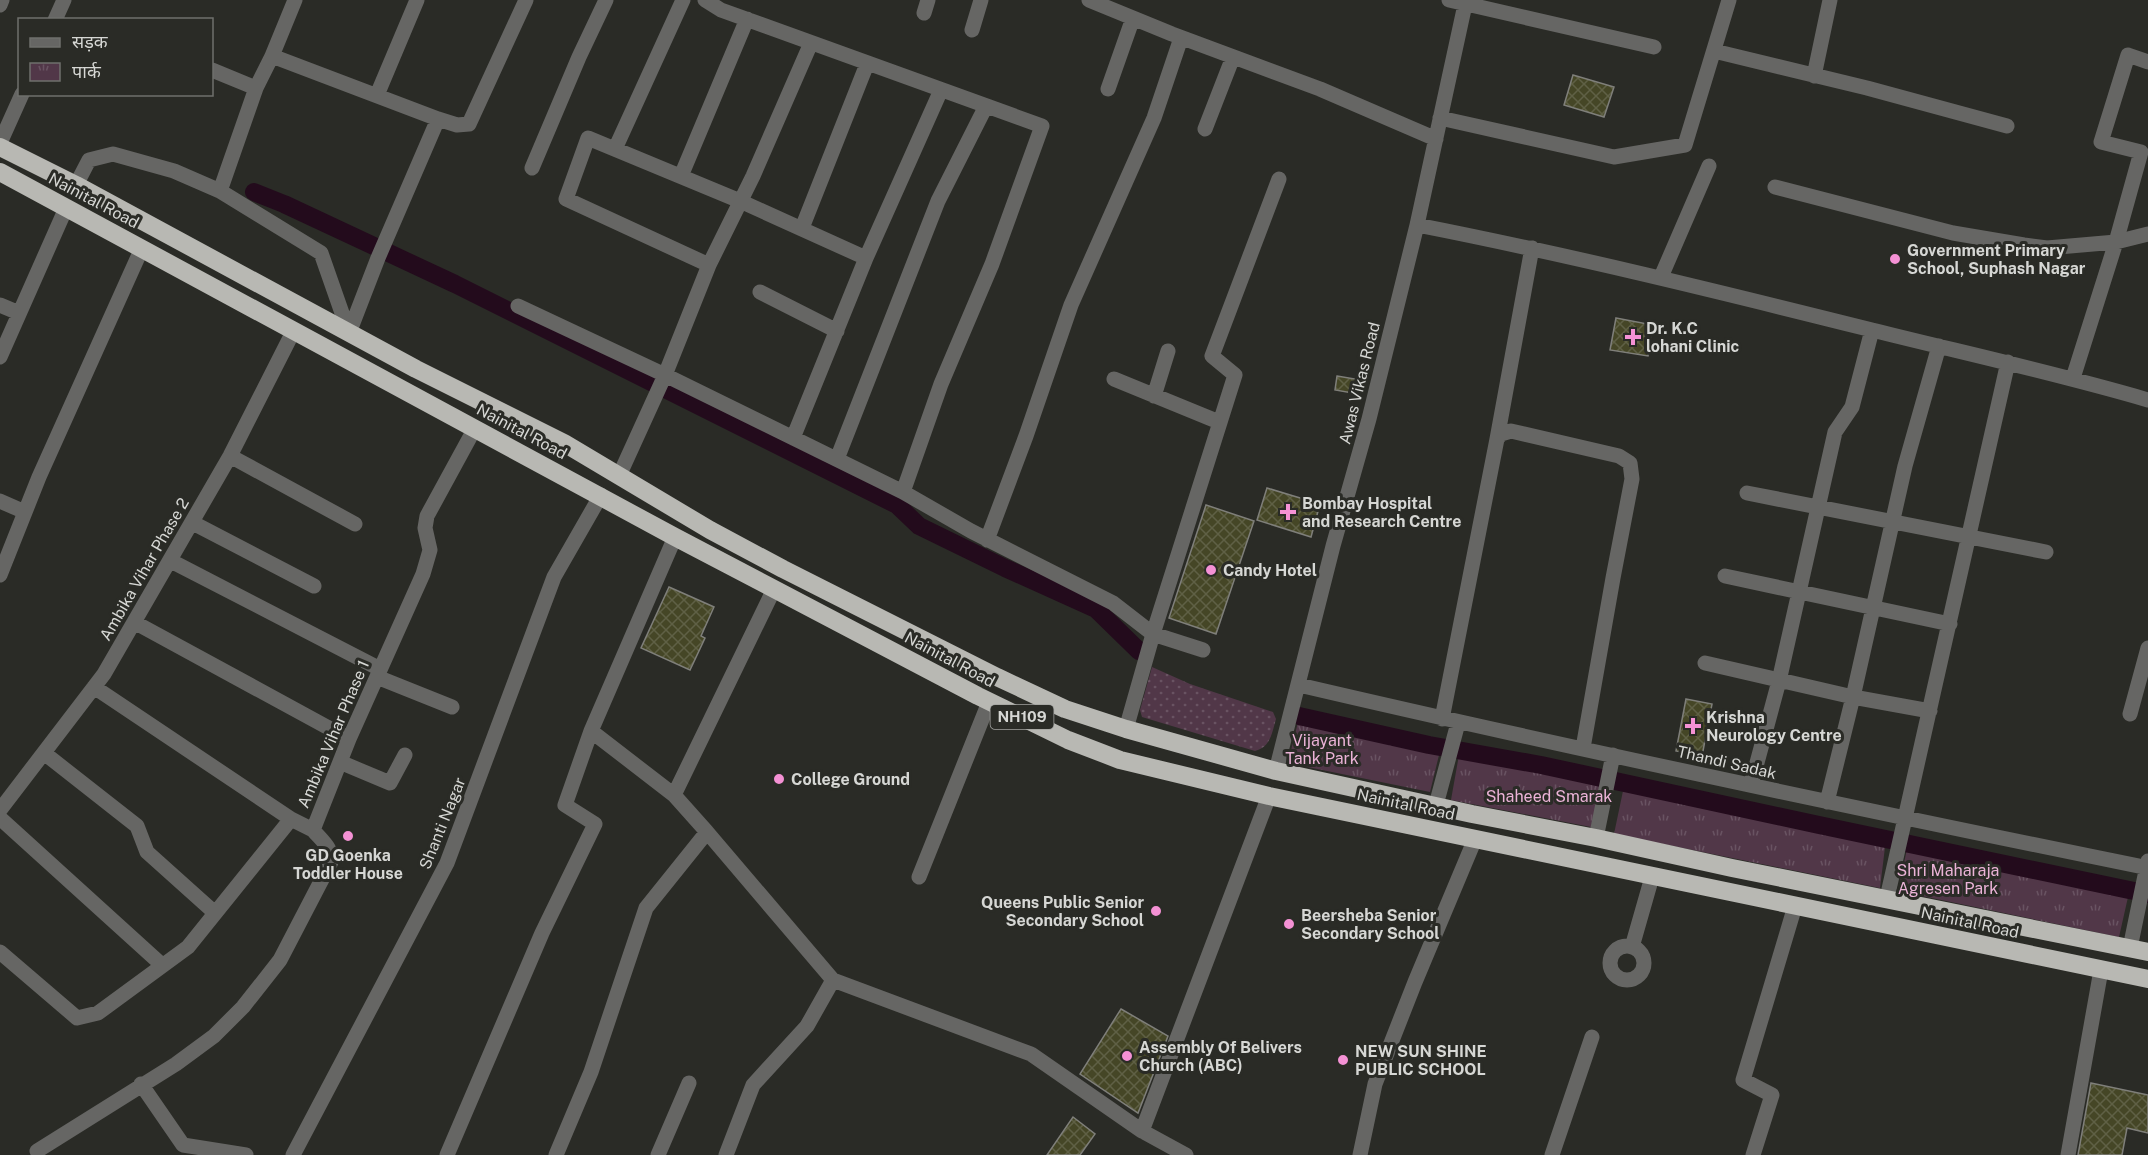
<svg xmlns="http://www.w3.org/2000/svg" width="2148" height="1155" font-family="'Public Sans','Noto Sans Devanagari',sans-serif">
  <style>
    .grass { fill: url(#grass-dots) }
    .park { fill: url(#park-tufts) }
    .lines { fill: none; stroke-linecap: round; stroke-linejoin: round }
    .canal { stroke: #230b1c; stroke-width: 18 }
    .building { fill: url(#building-cross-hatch); stroke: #7f7f7a; stroke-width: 1.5 }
    .minor { stroke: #666664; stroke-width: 15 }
    .highway { stroke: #b8b8b3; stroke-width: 18 }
    .poi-dot { fill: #f491d4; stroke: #2a2b26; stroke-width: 2 }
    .labels { text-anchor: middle; stroke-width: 6; stroke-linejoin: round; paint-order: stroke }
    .shield { fill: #2a2b26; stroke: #a2a3a0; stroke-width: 1.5 }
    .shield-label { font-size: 15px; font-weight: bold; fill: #d6d7d4 }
    .street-label { font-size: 16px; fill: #d6d7d4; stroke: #2a2b26 }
    .poi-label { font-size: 16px; font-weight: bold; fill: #d6d7d4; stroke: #2a2b26; text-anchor: start }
    .park-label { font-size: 16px; fill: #ebb3d7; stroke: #2a2b26 }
  </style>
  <defs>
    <pattern id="grass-dots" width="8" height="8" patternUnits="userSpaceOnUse" patternTransform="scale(1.5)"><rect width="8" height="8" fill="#513748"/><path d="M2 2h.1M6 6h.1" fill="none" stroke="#695362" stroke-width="1.8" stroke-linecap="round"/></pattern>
    <pattern id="park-tufts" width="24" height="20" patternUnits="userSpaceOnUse" patternTransform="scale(1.5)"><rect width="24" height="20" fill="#513748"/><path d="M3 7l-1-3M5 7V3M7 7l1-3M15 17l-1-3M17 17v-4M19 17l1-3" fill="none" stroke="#695362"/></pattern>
    <pattern id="building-cross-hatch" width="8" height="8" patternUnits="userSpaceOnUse" patternTransform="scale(1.5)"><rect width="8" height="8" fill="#454626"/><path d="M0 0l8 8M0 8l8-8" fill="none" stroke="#5f6045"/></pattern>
  </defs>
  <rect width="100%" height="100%" fill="#2a2b26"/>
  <path class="grass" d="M1152,667L1190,684L1273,712L1276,719C1272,732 1271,747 1255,751L1142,717L1140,710Z"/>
  <path class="park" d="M1298,722L1439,755L1430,792L1288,763Z
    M1459,755L1601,783L1591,827L1451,800Z
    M1623,791L1885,847L1880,888L1614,834Z
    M1907,849L2128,897L2119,937L1898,891Z"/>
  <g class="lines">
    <path class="canal" d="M254,192L284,204L455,284L897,505L919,526L1005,568L1096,609L1139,651
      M1299,716L1429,745L1541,765L1819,825L2148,894"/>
  </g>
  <path class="building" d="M1573,75L1614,87L1604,117L1564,105Z
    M1616,318L1653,325L1648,356L1610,350Z
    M1337,376L1361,380L1358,394L1335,390Z
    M1267,488L1320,504L1311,537L1257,520Z
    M1206,505L1254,521L1216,634L1169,618Z
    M669,587L714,607L701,636L705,638L690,670L641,648Z
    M1686,699L1712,704L1702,756L1676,751Z
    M1121,1009L1168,1036L1138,1113L1080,1074Z
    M2091,1083L2148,1095V1133L2127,1128L2122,1155H2078Z
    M1073,1117L1095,1134L1080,1155H1047Z"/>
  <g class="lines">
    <path class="minor" d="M705,0L721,10L1042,126L992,264L941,384L903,492
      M1089,0L1172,34L1320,89L1436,139
      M1449,0L1654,47
      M0,5L2,0
      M924,13L928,0
      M55,20L64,0
      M972,30L981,0
      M1714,51L1867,88L2007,126
      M272,56L295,0
      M212,70L256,88
      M1814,76L1830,0
      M1108,89L1133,18
      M377,95L417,0
      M1440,118L1614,157L1685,145L1729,0
      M1205,129L1233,57
      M0,143L22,94
      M615,149L683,0
      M532,168L579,57L606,0
      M681,176L747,19
      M76,185L89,160L113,154L174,171L220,191L256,88L272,56L438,119L457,125L469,124L526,0
      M1775,187L1953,233L2024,245L2047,248L2116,242L2148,234
      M220,191L321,253L349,333
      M1417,225C1570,255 1720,292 1872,330C1964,353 2056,373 2148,400
      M802,228L867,64
      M709,265L566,199L588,138L740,201L866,258
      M1661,277L1709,166
      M760,292L837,331
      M0,305L19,313
      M518,306L665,375L903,492L971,531L1113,603L1153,634L1203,650
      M349,333L378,258L438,119
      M0,357L66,208
      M2073,378L2116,242L2141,152L2101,142L2128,55L2148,62
      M1114,379L1219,422
      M1154,396L1168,351
      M793,438L866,258L941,90
      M1497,439L1501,434L1511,431L1619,456L1630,463L1632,479L1613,578L1583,748
      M230,456L355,524
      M837,459L938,201L986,106
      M619,476L665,375L709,265L753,176L811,43
      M1747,493L2046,552
      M0,501L25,512
      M193,523L314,586
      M987,540L1026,436L1071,305L1154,118L1181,38
      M171,561L380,669
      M0,575L39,477L142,248
      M1725,576L1950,624
      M134,622L349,739
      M1705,663L1853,697L1930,711
      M377,677L452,707
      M1299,685C1581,751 1864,810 2148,868
      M94,687L291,819L313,830
      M2130,714L2148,648
      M1442,719L1497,439L1532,248
      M1126,729L1153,634L1235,375L1212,356L1279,179
      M591,731L675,537
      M44,753L137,826L147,852L215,913
      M340,762L390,783L405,755
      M1276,771L1333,546L1369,419L1417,225L1466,0
      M1751,785L1779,681L1835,432L1852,407L1872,330
      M1827,802L1853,697L1905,466L1939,346
      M1436,805L1458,723
      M0,810L104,674L230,456L294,330
      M0,818L162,965
      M707,832L833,980L1031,1054L1142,1131L1269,796
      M1596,838L1613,755
      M919,877L989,702
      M1887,898L2008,362
      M1610 963a17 17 0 1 1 34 0a17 17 0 1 1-34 0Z
      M1632,947L1652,877
      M2130,948L2148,861
      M0,952L77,1018L98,1013L188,947L291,819
      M141,1084L183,1145L246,1155
      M1142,1131L1186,1155
      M37,1151L176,1064L214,1036L243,1007L280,960L331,862C333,848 321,840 313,830L349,739L423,574L430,550L425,528L427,516L475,428
      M293,1155L447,863L554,577L601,495
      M447,1155L542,933L595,824L565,805L591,731L674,795
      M556,1155L591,1072L646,908L707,832L674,795L774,589
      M658,1155L689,1083
      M726,1155L753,1085L807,1026L833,980
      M1360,1155L1375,1084L1415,982L1475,839
      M1552,1155L1592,1037
      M1753,1155L1772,1095L1743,1080L1795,906
      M2068,1155L2101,970"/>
    <path class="highway" d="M0,147L76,185L416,369L564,443L710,530L783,569L997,677L1065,709L1126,729L1276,771L1472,814L1596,838L1732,868L2148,952
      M0,172L675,537L978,696L1068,740L1120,760L1269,796L2148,979"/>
  </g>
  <g class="poi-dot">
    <circle cx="1895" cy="259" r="6"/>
    <path d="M1630 328h6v6h6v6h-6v6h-6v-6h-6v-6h6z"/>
    <path d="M1285 503h6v6h6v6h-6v6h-6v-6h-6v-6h6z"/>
    <circle cx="1211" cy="570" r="6"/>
    <path d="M1690 717h6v6h6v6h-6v6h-6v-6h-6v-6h6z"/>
    <circle cx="779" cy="779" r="6"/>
    <circle cx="348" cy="836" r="6"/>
    <circle cx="1156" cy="911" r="6"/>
    <circle cx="1289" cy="924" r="6"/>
    <circle cx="1127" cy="1056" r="6"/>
    <circle cx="1343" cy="1060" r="6"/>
  </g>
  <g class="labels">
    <rect class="shield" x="990.5" y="705" width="63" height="24" rx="4.5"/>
    <g class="shield-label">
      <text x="1022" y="722">NH109</text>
    </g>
    <g class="street-label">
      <text transform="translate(94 200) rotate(28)" y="6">Nainital Road</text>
      <text transform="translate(1359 383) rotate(-76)" y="6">Awas Vikas Road</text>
      <text transform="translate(522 431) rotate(28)" y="6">Nainital Road</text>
      <text transform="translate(144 569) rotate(-60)" y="6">Ambika Vihar Phase 2</text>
      <text transform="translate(950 659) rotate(28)" y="6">Nainital Road</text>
      <text transform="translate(333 734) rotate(-67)" y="6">Ambika Vihar Phase 1</text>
      <text transform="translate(1727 762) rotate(13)" y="6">Thandi Sadak</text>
      <text transform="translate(1406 804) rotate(12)" y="6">Nainital Road</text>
      <text transform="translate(442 823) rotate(-68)" y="6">Shanti Nagar</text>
      <text transform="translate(1970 922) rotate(12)" y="6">Nainital Road</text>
    </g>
    <g class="poi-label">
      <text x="1907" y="256">Government Primary<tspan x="1907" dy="18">School, Suphash Nagar</tspan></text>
      <text x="1646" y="334">Dr. K.C<tspan x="1646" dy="18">lohani Clinic</tspan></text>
      <text x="1302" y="509">Bombay Hospital<tspan x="1302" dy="18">and Research Centre</tspan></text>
      <text x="1223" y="576">Candy Hotel</text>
      <text x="1706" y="723">Krishna<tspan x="1706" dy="18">Neurology Centre</tspan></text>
      <text x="791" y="785">College Ground</text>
      <text x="348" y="861" text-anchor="middle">GD Goenka<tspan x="348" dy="18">Toddler House</tspan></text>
      <text x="1144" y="908" text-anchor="end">Queens Public Senior<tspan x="1144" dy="18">Secondary School</tspan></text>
      <text x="1301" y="921">Beersheba Senior<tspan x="1301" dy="18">Secondary School</tspan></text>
      <text x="1139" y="1053">Assembly Of Belivers<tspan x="1139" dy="18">Church (ABC)</tspan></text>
      <text x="1355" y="1057">NEW SUN SHINE<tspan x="1355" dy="18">PUBLIC SCHOOL</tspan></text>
    </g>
    <g class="park-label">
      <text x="1322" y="746">Vijayant<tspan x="1322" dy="18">Tank Park</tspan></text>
      <text x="1549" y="802">Shaheed Smarak</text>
      <text x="1948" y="876">Shri Maharaja<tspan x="1948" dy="18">Agresen Park</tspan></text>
    </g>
  </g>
  <rect x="18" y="18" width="195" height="78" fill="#2a2b26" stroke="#6f706c" stroke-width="1.5"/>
  <rect x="30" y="38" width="30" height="9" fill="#666664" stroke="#6f706c" stroke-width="1.5"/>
  <text x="72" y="48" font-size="18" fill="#d6d7d4">सड़क</text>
  <rect x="30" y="63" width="30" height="18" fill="url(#park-tufts)" stroke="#6f706c" stroke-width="1.5"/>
  <text x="72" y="78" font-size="18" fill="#d6d7d4">पार्क</text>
</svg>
